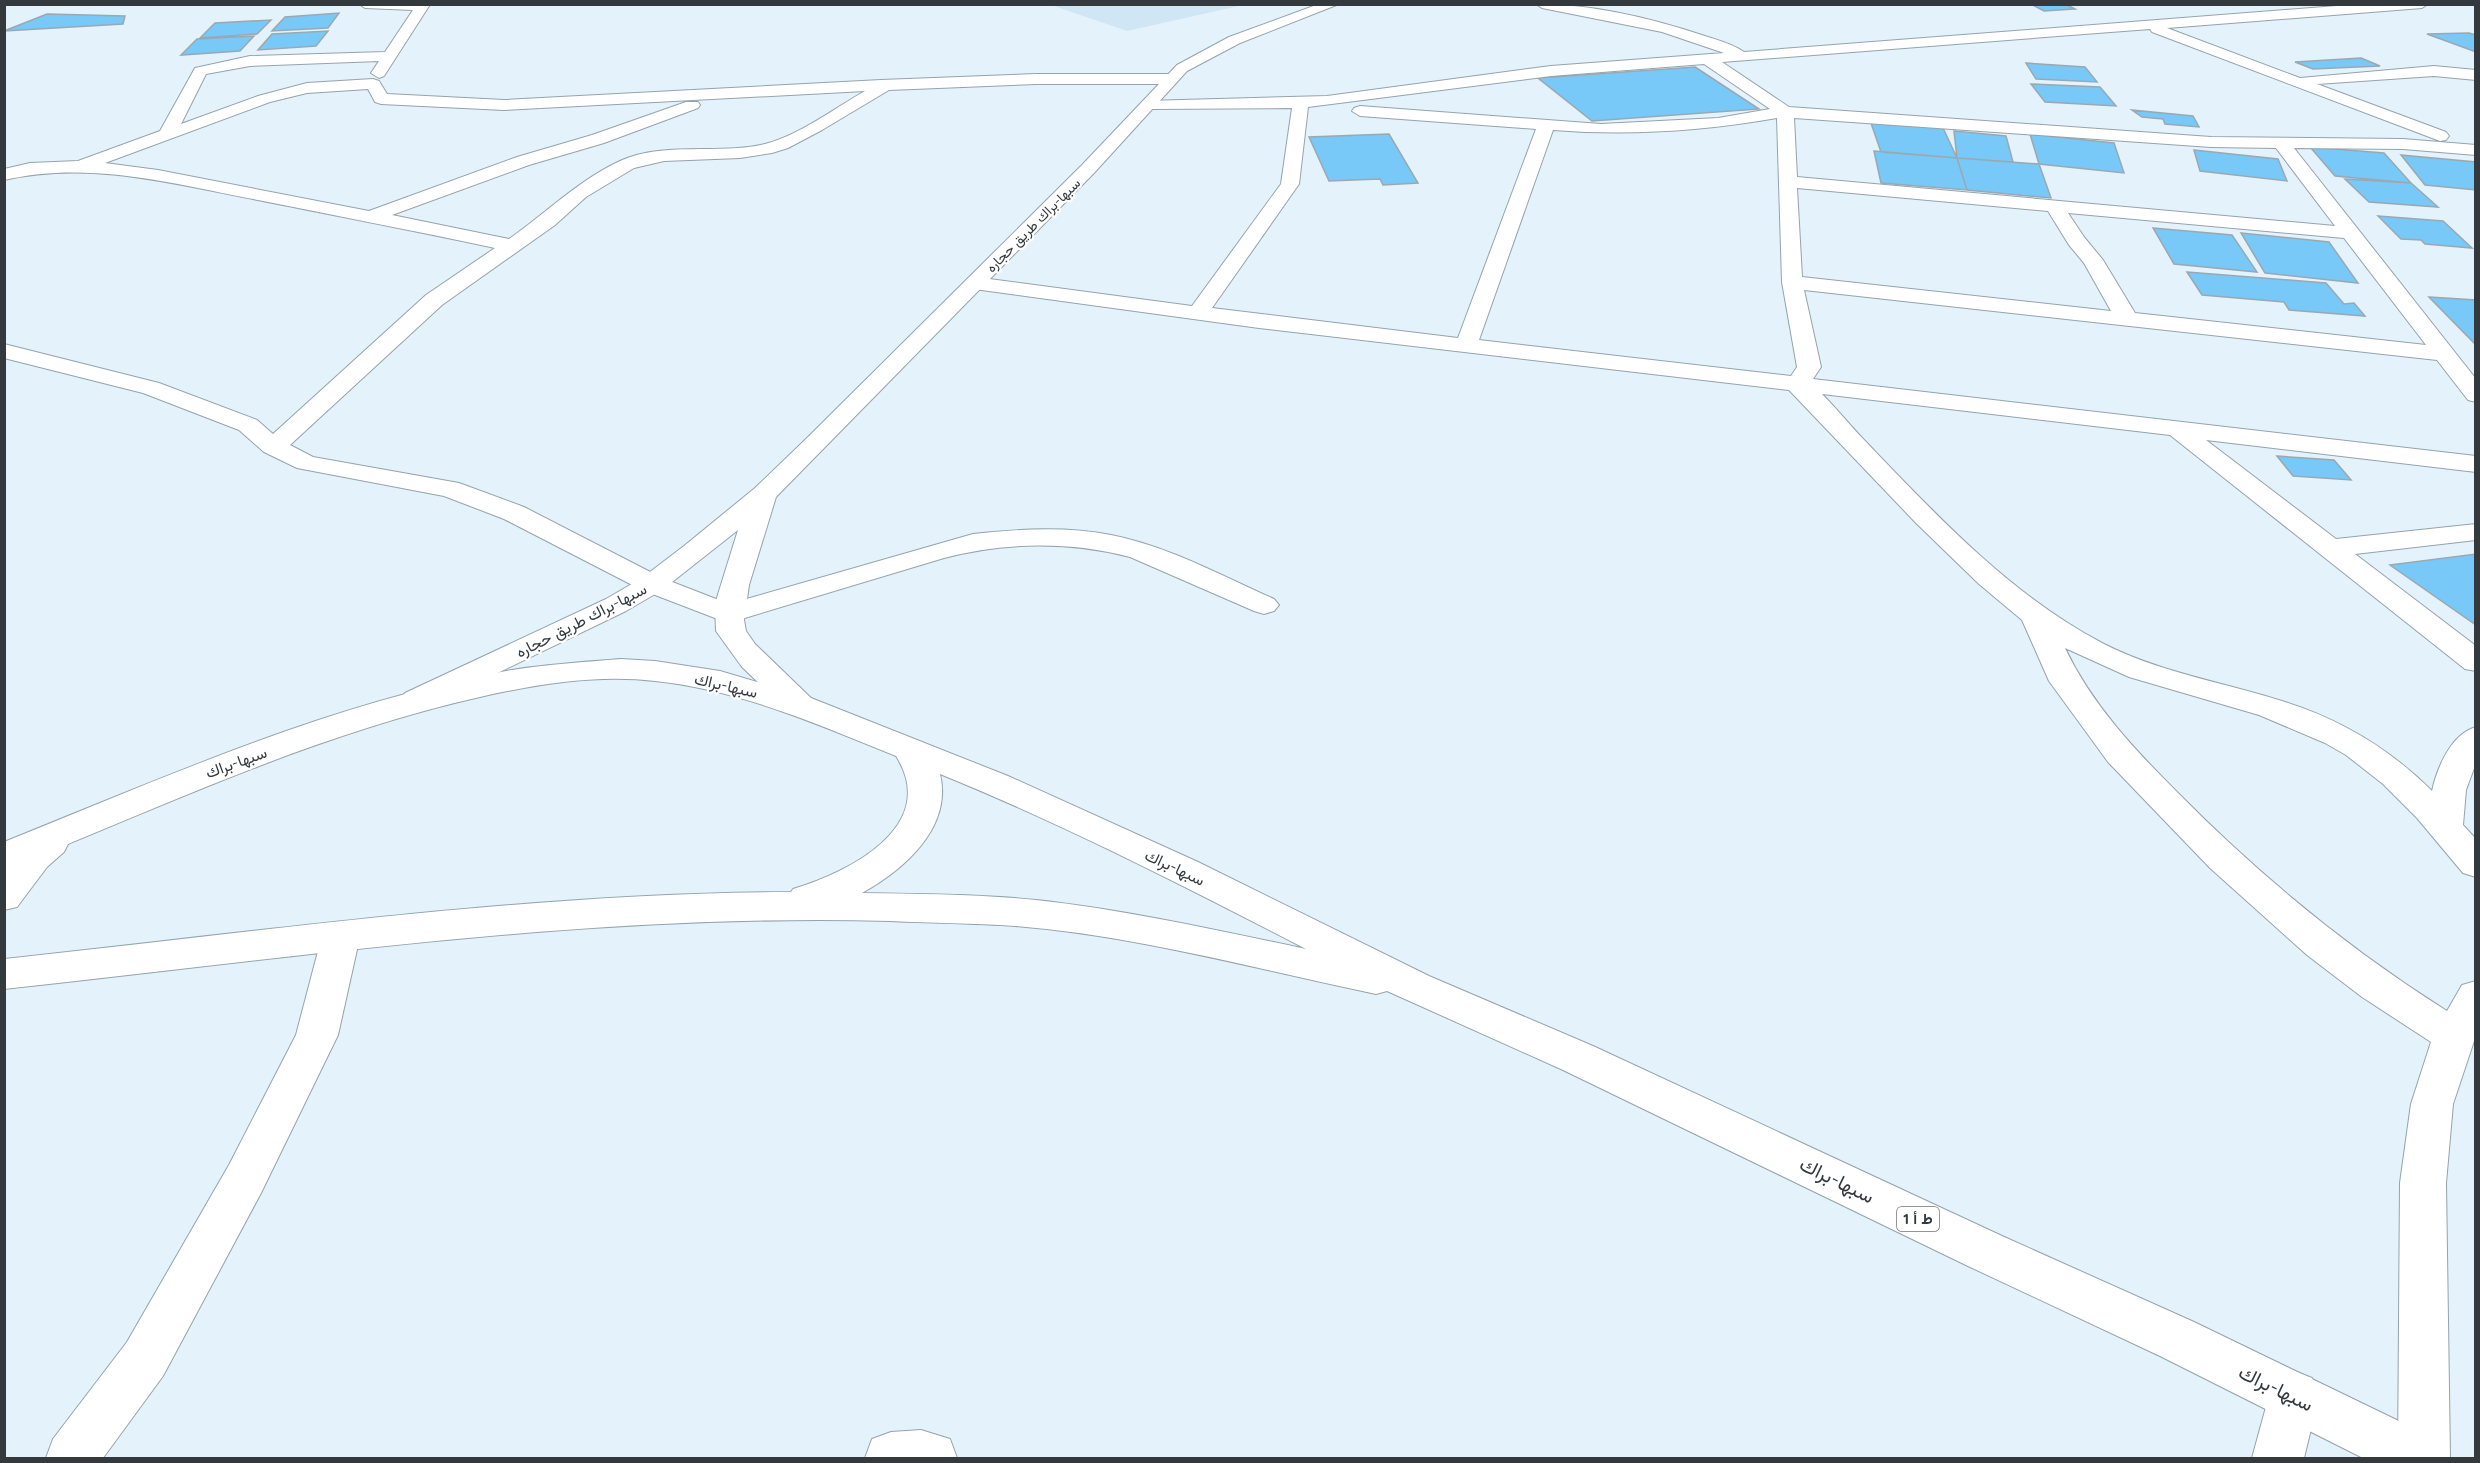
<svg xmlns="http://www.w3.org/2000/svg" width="2480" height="1463" font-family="Quicksand,Vazirmatn,sans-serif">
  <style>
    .built { fill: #d1e6f4 }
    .building { fill: #78c9f7; stroke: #9aa8b1; stroke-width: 1.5 }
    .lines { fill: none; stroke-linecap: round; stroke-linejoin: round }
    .street-casing { stroke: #95a3ac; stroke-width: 2 }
    .secondary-casing { stroke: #95a3ac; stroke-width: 2 }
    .highway-casing { stroke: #95a3ac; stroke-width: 2 }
    .street { fill: #fff; fill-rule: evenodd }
    .secondary { fill: #fff; fill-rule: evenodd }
    .highway { fill: #fff; fill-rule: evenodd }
    .labels { text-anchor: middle; stroke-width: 4.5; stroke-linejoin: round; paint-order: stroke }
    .far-street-label { font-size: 14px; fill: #34393d; stroke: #fff }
    .shield { fill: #fff; stroke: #717477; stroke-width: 1.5 }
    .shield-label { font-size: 15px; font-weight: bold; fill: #34393d }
    .street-label { font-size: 16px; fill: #34393d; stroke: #fff }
    .near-street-label { font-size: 20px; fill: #34393d; stroke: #fff }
  </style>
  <rect width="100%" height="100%" fill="#e3f2fb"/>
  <path class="built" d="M1051,5H1243L1127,31Z"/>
  <path class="building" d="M2031,4H2065L2075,9L2044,11Z
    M339,13L328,28L272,31L285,17Z
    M47,14L125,16L123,24L4,31Z
    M271,20L257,34L200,38L215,23Z
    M328,31L316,46L258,50L272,34Z
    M2469,33L2476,35V52L2427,34Z
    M254,36L240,51L181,55L197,39Z
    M2361,58L2380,66L2313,69L2295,62Z
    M2026,63L2085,67L2097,82L2036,79Z
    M1695,67L1759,109L1592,121L1538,78Z
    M2031,84L2100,87L2116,106L2045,102Z
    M2132,110L2193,116L2199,127L2165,124L2163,119L2142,117Z
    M1871,123L1943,128L1957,158L1881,152Z
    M1954,131L2006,136L2013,162L1957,158Z
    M1389,134L1418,183L1383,185L1380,179L1329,181L1309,137Z
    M2030,134L2114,143L2124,173L2039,164Z
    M2310,147L2384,153L2411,183L2335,176Z
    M2194,150L2278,159L2287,181L2200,171Z
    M1874,151L1957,158L1967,190L1881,183Z
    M2401,155L2476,162V190L2425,185Z
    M1957,158L2039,164L2051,198L1967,190Z
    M2345,179L2411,183L2438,207L2369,202Z
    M2378,216L2443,221L2472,248L2425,244L2421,240L2401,239Z
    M2153,228L2232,235L2257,272L2174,264Z
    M2241,233L2329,242L2358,283L2265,273Z
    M2187,272L2326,283L2344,304L2354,303L2365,316L2289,310L2284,302L2202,295Z
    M2429,297L2476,300V343H2474Z
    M2277,456L2334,460L2351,480L2293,476Z
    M2476,554V625L2390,565Z"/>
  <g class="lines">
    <defs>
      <path id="street" d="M359,4L429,6L384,76L379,78L371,73L379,61L250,66L206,74L181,124L258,96L307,83L373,79L379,81L387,94L504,100L881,80L1037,74H1171L1179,79L1171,84H1037L889,90L822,130L788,148L772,153L740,158L664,161L634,168L586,197L555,225L442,305L290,445L313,457L459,483L524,507L662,578L729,604L973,534C1019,529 1066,526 1111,535C1168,546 1222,576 1274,599L1279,605L1274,611L1264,614L1254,611L1130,557C1070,541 1004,542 944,558L728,623L642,590L504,519L444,496L297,468L264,452L239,430L143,393L4,358V344L159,383L257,420L273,434L426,295L495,248C416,231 337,216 258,200C175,184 89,160 4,180V169L30,163L78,161L160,131L195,68L250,56L385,52L413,10L365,8ZM368,89L375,102L381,104L504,110L865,91C835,108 798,136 765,144C720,155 663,141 620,161C579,180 546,213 509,239L392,215L529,165L604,143L698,108L700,105L698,102H686L592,135L517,157L369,211L158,170L105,163L270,102L307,93Z
        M1536,4C1592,4 1651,18 1705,36C1717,40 1733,44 1744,52L2362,4H2428L2422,8L2167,28L2300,78L2434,66L2476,70V80L2434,76L2317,84L2446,132L2449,136L2446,140L2440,141L2152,32L2150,29L1722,62L1789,107L2211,137L2403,139L2476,145V155L2403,149L2294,148L2476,379V402L2468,400L2437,360L1804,290L1821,367L1813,379L2476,456V472L2206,440L2336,539L2476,524V540L2355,554L2476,646V671L2465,669L2170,435L1822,394C1838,410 1852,428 1868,444C1938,517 2011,595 2102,643C2158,672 2222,682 2282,701C2340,719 2389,748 2432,791C2437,768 2451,734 2476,727V763L2466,790L2463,825L2476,839V877L2463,873L2417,818L2383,784L2346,755L2325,743L2259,715L2129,677L2065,648C2092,705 2135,750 2179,794C2260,876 2349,949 2447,1011L2462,985L2476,981V1035L2453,1104L2446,1183L2450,1458H2398L2400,1183L2411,1104L2431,1042L2362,997L2307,955L2210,868L2108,762L2049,681L2022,620L1979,584L1916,523L1789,390L1259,328L974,289L967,287L964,283L967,279L974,277L1192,306L1281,184L1292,108L1151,109L1145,107L1143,104L1145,101L1327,96L1551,66L1724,53L1662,32L1542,8ZM1704,64L1770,109L1718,118L1601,124L1360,106L1354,108L1352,111L1360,116L1536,129L1458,338L1212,308L1299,184L1308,107L1551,76ZM1777,118L1782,282L1797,367L1791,376L1479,340L1553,130C1628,136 1703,131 1777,118ZM1794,118L2211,147L2276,148L2335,226L1797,177ZM1797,188L2048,211L2069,245L2084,263L2111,311L1802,277ZM2068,213L2344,238L2426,345L2135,313L2103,260L2084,237Z
        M341,922L355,926L360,936L338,1035L261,1193L163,1376L103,1458H46L53,1439L127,1342L229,1165L296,1035L322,936L327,926Z
        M2294,1371L2312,1378L2319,1396L2304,1458H2252L2269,1396L2276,1378Z
        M921,1430L950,1439L957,1458H865L872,1439L891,1432Z"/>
      <path id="secondary" d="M1319,4H1339L1240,43L1187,71L1094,173L776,497L749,585L744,620L746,631L755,644L811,698L816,705L811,712L800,715L789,712L742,667L716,631L715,604L738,530L662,590L626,611L427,707L416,710L405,707L400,700L405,693L606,599L642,578L684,546L755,488L807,438L1082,165L1177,65L1229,37Z"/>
      <path id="highway" d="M621,659L655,661L720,671L811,698L1008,776L1198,862L1429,976L1593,1046L2002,1236L2194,1322L2436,1439L2443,1458H2363L2160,1356L1968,1266L1563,1070L1387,991L1376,994C1256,969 1137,936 1015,926C973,923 931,923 890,921C592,913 300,957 4,989V959C266,931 528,893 791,892L793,889C847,873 941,827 896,756C817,724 740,690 655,681C598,674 537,684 480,697C337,729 203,788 68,844L64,852L47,867L17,907L4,910V842C170,775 336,701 512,670C548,664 585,662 621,659ZM940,774C1065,825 1186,887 1306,949C1216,930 1127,910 1036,900C978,894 920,894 862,893C903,870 953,828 940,774Z"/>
    </defs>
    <use href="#street" class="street-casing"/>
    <use href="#secondary" class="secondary-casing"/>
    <use href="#highway" class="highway-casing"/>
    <use href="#street" class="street"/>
    <use href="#secondary" class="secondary"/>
    <use href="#highway" class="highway"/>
  </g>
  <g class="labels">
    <g class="far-street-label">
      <text transform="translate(1033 225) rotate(-45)" y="5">سبها-براك طريق حجاره</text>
    </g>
    <rect class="shield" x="1897" y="1207" width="42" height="24" rx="4.5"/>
    <g class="shield-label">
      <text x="1918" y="1224">ط أ 1</text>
    </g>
    <g class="street-label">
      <text transform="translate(581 620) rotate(-27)" y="6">سبها-براك طريق حجاره</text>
      <text transform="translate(726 685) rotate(13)" y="6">سبها-براك</text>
      <text transform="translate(236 762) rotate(-20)" y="6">سبها-براك</text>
      <text transform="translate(1175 867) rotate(25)" y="6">سبها-براك</text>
    </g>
    <g class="near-street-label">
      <text transform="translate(1837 1180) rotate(26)" y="7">سبها-براك</text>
      <text transform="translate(2276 1388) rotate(26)" y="7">سبها-براك</text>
    </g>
  </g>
  <rect width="2480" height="1463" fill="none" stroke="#34393d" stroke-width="12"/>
</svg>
